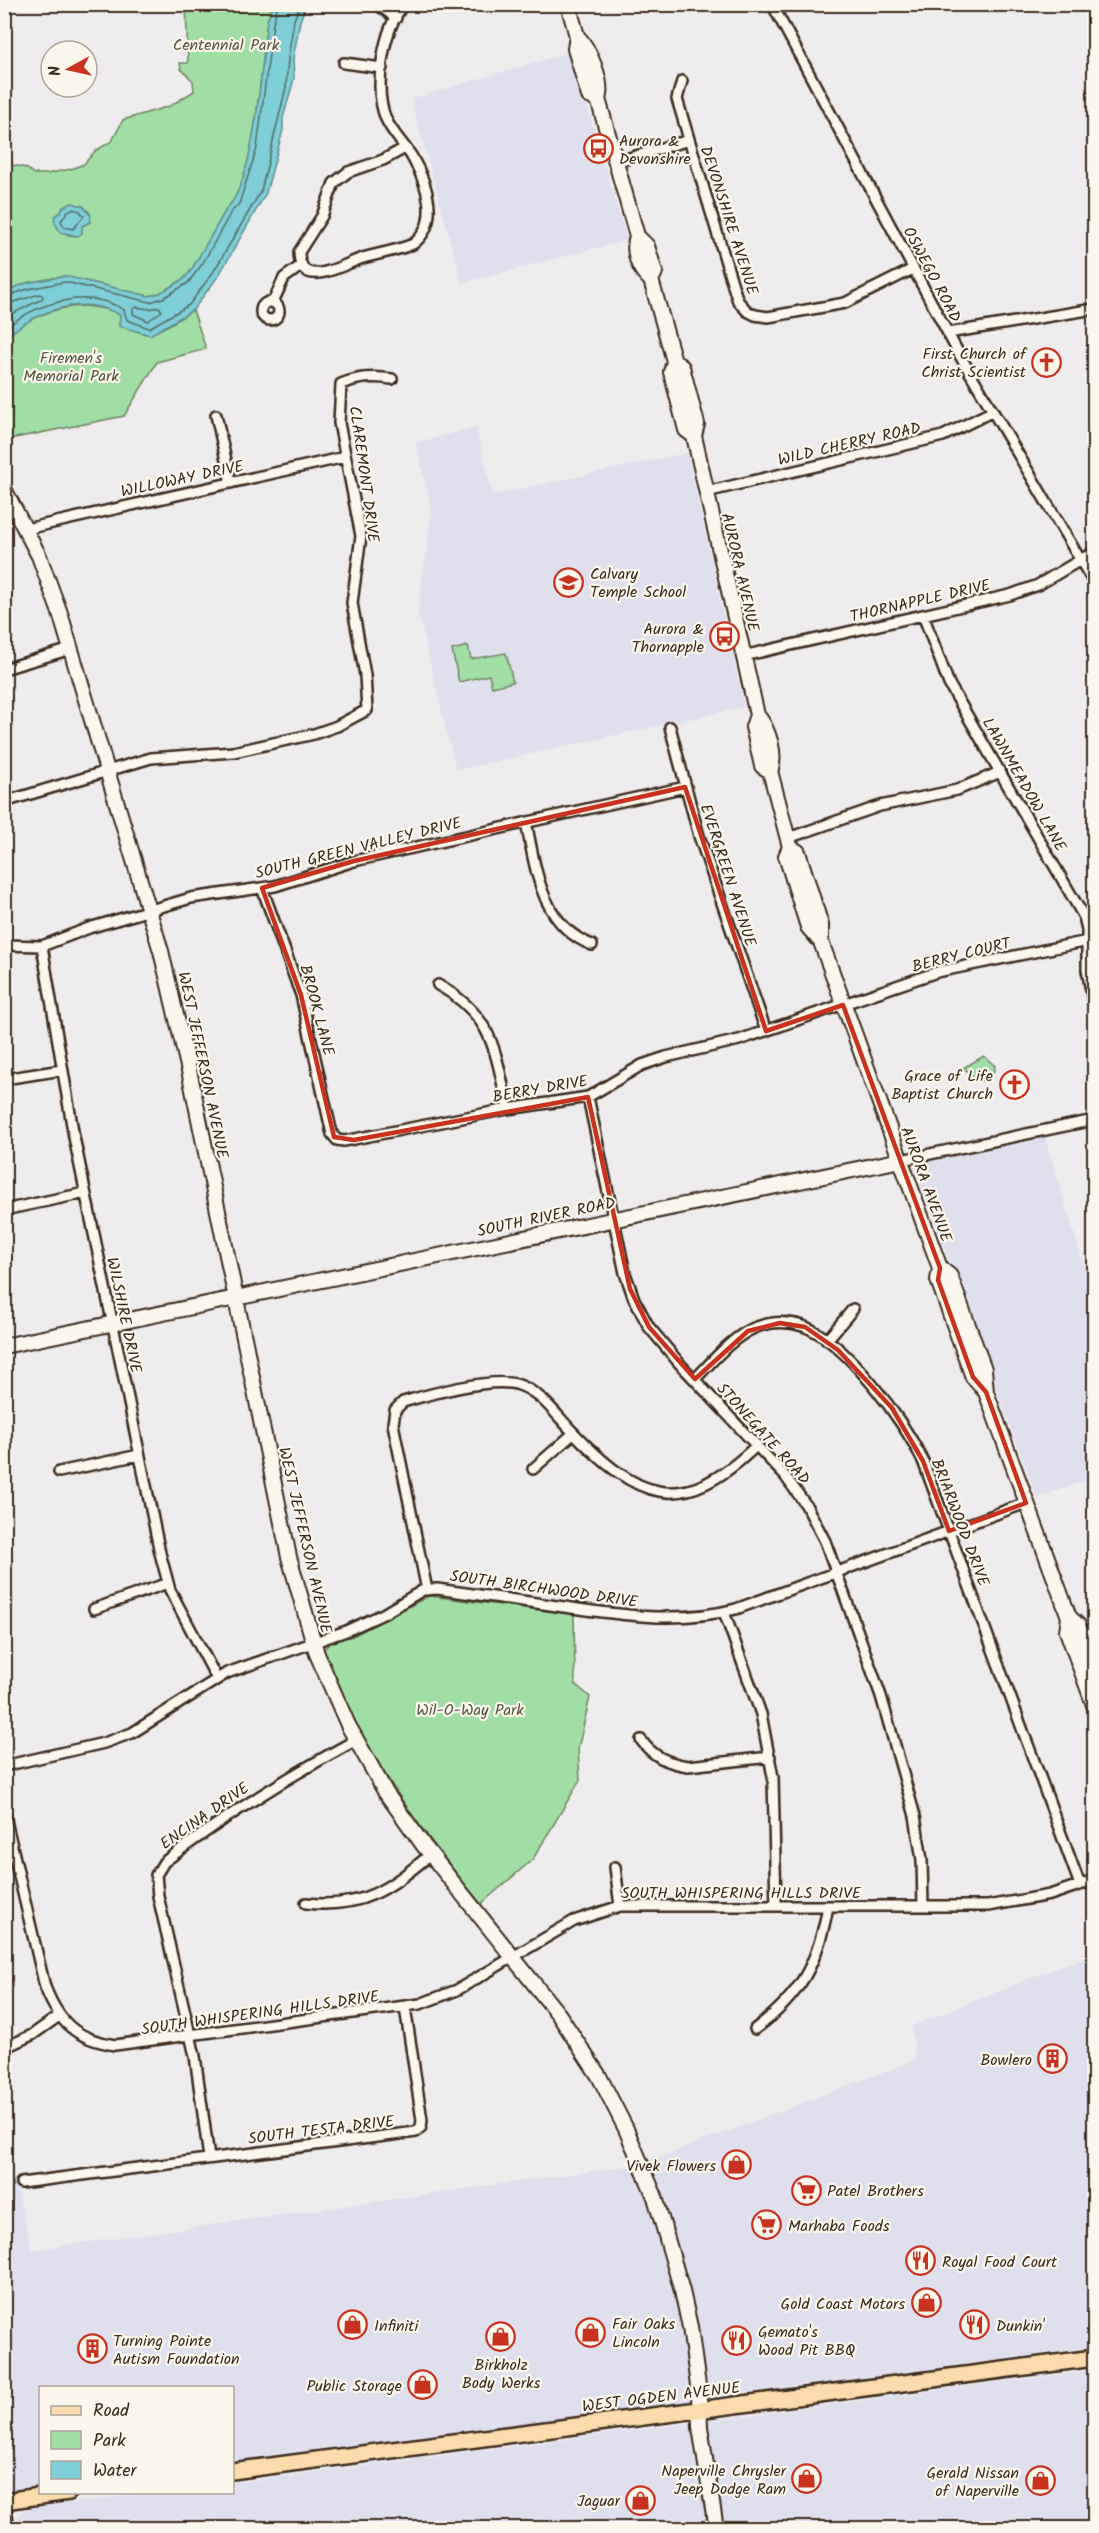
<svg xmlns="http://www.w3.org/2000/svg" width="1099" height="2533" font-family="Kalam,sans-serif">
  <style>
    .built { fill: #dfdfee }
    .green { fill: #a1dea5; stroke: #6e8462; stroke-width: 1.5; fill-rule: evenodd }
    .water { fill: #7ecfd7; stroke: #638d8d; stroke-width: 1.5 }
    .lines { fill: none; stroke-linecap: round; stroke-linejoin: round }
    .shore { stroke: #566c68; stroke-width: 1.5 }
    .street-casing { stroke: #3b2a1e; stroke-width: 14 }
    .secondary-casing { stroke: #3b2a1e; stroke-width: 18 }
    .primary-casing { stroke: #3b2a1e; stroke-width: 20 }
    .street { stroke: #fbf7ec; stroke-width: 9 }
    .secondary { stroke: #fbf7ec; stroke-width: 14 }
    .primary { stroke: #fcdcac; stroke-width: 15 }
    .marked { fill: none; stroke: #c8321e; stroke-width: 4.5; stroke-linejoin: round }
    .labels { text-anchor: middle; stroke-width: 4.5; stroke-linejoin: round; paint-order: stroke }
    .park-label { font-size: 16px; fill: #545740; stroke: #fbf7ec }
    .poi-label { font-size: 16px; fill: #3b2a1e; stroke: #fbf7ec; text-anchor: start }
    .street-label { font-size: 16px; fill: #3b2a1e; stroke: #fbf7ec }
  </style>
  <rect width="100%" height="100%" fill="#eeeced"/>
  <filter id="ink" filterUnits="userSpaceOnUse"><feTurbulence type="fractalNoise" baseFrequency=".0167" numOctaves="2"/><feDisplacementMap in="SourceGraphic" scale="12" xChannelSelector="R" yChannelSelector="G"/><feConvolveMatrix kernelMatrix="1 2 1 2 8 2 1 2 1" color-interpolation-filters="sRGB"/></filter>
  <g filter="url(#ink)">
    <path class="built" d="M571,52L627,240L462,283L411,99Z
      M476,427L493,495L687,453L744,707L456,770L418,612L432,509L416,443Z
      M1043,1131L1094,1300V1477L1037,1498L911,1158Z
      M1094,1953V2347L705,2398L694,2315L678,2244L648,2162L915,2060L912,2026Z
      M4,2136L32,2250L636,2165L650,2198L671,2273L685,2338L691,2401L233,2460L232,2388H40V2485L5,2490Z
      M1094,2370V2528H15L19,2514L29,2508L149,2493L232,2492L233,2483Z"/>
    <path class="green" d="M186,5H273L267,21C262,61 255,183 227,208L192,269L184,279L160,293L149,296L140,294L65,276L26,283L5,292L4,163L26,168L34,174H46L71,169L84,164L95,151L112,141L123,120L170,106L194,91L193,81L181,69L180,63H188ZM83,206L90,213V222L82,226L77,236L68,235L55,216Z
      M85,306L112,310L120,315L119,326C127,327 143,334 146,334C158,334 182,317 193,310L206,349L157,362L124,416L5,440V338C28,317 54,307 85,306Z
      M468,646L471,659L506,653L513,682L492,687L489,675L459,682L452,650Z
      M984,1056L995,1066L993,1073L981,1081L963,1068Z
      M429,1596L574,1614L575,1684L590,1697L578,1749L580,1780L533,1859L481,1904C416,1825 362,1750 324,1654V1649L331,1642L353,1636Z"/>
    <path class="water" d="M273,5H306L300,21L293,59L294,79L283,118V130L266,193L219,275L193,310L150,335L119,326L120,315C81,293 35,312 5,338V292L26,283L65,276L140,294L149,296L160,293L184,279L192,269L227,208C255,183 262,61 267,21Z
      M72,203L83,206L91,216L90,222L82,226V233L78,236L60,232L54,221L55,216L61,212L63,207Z"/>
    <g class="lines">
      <path class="shore" d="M73,209L80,211L84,216L73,229L64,227L61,221L68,211Z
        M4,297L28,289L65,282L150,302L163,298L188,283L203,263L231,212L239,204L257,148L273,23L278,4
        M4,305L40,294L43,296L42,299L12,314L4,320
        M136,307L149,309L159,307L162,311L148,321L133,314V309Z
        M4,330C34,303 88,287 124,310L127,320L149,328L189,305L214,271L261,191L286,87L288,58L294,20L300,4"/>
      <defs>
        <path id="street" d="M377,4L396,18
          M404,4C383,29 373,89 386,119C392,133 404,144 412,157C427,183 441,223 413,244C397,251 379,253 363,258C345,263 299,293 299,252L322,216L334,183L348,172L383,160L405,148
          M772,4L959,354L1094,583
          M344,63L382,68
          M682,81L677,99L734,289L738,301L747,311L755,315L768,317L845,303L913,269
          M616,162L689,140
          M261 311a9 9 0 1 1 18 0a9 9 0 1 1-18 0Z
          M273,302L284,278L302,265
          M948,333L1094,309
          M216,415L231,483
          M706,492L943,436L993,411
          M26,529L345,457
          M923,615L949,684L1084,917L1087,929V970L1094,1006
          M743,656L1010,595L1038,585L1094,552
          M4,669L71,649
          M670,727L699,836L766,1031
          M4,802L151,758L233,752L314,734L337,726L367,710L365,675L352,603L361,536L339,423L341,384C359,377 373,376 392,379
          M526,822C536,870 541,925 592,945
          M788,838L880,806L957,790L1000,772
          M262,888L301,995L332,1134L337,1140L344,1141L508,1109L588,1097L642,1065L666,1057L739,1040L937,972L1088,941
          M4,945L42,946L89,928L191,898L275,886L354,861L685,787
          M42,946L74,1137L160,1553L170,1590L217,1679
          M438,985C494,1016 495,1051 508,1109
          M4,1079L62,1070
          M588,1097L625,1273L634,1299L649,1327L680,1364L785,1476L806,1505L825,1541L881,1696L915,1816L922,1860L923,1906
          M901,1160L1094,1120
          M4,1210L85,1193
          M827,1340L853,1309
          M695,1379C712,1362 731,1338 754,1328C769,1322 787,1321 803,1326C846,1341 904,1421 923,1461L1080,1885
          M533,1469L574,1433
          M59,1472L139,1455
          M427,1590L393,1424L395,1410L403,1402C430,1394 493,1376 519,1385C540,1392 555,1413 570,1429C638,1500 681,1519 757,1445
          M94,1609L168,1583
          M724,1612L761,1714L773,1777L776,1906
          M641,1740C653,1757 668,1763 688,1766L770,1757
          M4,1766L104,1743L132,1733L227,1673L346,1631L383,1614L423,1590L437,1589C479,1595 522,1601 564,1607C624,1615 676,1624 736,1609L1026,1503
          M4,1812L45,1987C59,2023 76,2039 115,2045L420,2004L457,1990L574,1921L620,1906H988L1050,1895L1094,1880
          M615,1867L620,1906
          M306,1903C363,1909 389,1889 431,1854
          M755,2029C801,1995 818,1963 828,1906
          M4,2048L32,2035L59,2016
          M209,2158L195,2056L158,1896L156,1875L164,1862C225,1816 289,1776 356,1740
          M21,2183L416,2132L421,2127L422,2120L405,2007
          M5,2501L9,2528"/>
        <path id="secondary" d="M568,4L577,36L575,49L589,96L598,99
          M577,36C589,48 604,83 598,99L637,236L647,246L655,272L651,280
          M637,236C632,251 638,270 651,280L674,361L671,372L686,430L694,436
          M674,361L682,367L697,424L694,436L757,715L753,727L762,766L770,771
          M4,489L39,556L60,613L161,951L190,1075L289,1557L317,1654L348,1725L386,1793L424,1846L559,2015L599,2076L626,2129L655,2197L682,2291L690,2327L699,2393L700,2427L716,2528
          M757,715C768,728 777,755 770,771L790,847L786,856L808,927L821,942L940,1268L938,1280L973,1377L986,1392
          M790,847L798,852L821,925V942
          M940,1268L950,1276L984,1369L986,1392L1069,1617L1078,1625L1094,1669
          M4,1346L901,1160
          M1069,1617L1067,1631L1094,1705"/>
        <path id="primary" d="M232,2471L1094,2358
          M4,2501L69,2492"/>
      </defs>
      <use href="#street" class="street-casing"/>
      <use href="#secondary" class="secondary-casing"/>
      <use href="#primary" class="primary-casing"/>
      <use href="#street" class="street"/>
      <use href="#secondary" class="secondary"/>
      <use href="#primary" class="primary"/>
    </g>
  </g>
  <path class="marked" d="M685,787L766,1031L843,1005L940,1268L938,1280L973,1377L986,1392L1026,1503L949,1531L923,1461L892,1408L838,1350L805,1327L780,1323L748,1331L695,1379L649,1327L630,1289L588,1097L354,1140L334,1137L301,995L262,888L354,861Z"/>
  <defs>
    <symbol id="bus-ring" viewBox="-11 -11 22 22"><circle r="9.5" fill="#fbf7ec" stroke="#c8321e" stroke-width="1.5"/><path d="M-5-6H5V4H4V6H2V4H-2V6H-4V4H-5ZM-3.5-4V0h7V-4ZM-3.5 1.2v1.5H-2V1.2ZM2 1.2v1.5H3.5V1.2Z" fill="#c8321e"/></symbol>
    <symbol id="church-ring" viewBox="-11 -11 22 22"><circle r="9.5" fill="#fbf7ec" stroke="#c8321e" stroke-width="1.5"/><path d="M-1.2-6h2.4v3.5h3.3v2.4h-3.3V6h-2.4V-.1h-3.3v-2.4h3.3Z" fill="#c8321e"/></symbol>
    <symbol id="school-ring" viewBox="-11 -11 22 22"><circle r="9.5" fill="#fbf7ec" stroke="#c8321e" stroke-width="1.5"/><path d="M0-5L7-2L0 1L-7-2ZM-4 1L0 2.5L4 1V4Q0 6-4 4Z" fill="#c8321e"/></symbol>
    <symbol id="building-ring" viewBox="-11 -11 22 22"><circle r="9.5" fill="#fbf7ec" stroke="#c8321e" stroke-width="1.5"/><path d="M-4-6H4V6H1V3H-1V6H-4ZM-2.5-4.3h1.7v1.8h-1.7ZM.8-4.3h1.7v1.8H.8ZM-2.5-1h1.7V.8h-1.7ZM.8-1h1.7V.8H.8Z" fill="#c8321e"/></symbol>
    <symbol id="shop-ring" viewBox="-11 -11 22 22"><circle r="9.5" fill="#fbf7ec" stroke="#c8321e" stroke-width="1.5"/><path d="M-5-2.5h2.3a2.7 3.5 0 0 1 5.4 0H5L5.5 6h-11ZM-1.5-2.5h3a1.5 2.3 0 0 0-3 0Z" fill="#c8321e"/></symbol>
    <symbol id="supermarket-ring" viewBox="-11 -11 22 22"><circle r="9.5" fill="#fbf7ec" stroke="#c8321e" stroke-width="1.5"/><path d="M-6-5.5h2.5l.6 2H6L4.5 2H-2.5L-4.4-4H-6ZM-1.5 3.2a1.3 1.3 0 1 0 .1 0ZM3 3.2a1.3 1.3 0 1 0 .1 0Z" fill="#c8321e"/></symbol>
    <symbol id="restaurant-ring" viewBox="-11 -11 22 22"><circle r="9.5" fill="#fbf7ec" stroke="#c8321e" stroke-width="1.5"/><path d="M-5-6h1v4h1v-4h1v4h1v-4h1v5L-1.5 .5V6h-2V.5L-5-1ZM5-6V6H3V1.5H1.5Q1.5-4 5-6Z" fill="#c8321e"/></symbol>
  </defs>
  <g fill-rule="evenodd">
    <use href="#bus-ring" x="582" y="132" width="33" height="33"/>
    <use href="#church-ring" x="1030" y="346" width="33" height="33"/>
    <use href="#school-ring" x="552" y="566" width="33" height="33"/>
    <use href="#bus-ring" x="708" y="620" width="33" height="33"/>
    <use href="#church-ring" x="998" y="1068" width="33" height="33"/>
    <use href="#building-ring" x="1036" y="2042" width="33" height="33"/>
    <use href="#shop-ring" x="720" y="2148" width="33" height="33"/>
    <use href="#supermarket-ring" x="790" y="2174" width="33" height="33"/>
    <use href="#supermarket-ring" x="750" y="2208" width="33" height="33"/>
    <use href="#restaurant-ring" x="904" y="2244" width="33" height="33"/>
    <use href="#shop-ring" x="910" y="2286" width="33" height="33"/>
    <use href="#shop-ring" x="336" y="2308" width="33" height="33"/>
    <use href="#restaurant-ring" x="958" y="2308" width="33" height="33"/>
    <use href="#shop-ring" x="574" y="2316" width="33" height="33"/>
    <use href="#shop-ring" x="484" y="2320" width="33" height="33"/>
    <use href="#restaurant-ring" x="720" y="2324" width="33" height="33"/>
    <use href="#building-ring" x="76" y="2332" width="33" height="33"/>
    <use href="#shop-ring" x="406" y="2368" width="33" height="33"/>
    <use href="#shop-ring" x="790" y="2462" width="33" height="33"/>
    <use href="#shop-ring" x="1024" y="2464" width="33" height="33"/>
    <use href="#shop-ring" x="624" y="2484" width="33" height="33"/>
  </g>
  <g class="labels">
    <g class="park-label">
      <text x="226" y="50">Centennial Park</text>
      <text x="71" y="363">Firemen's<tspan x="71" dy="18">Memorial Park</tspan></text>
      <text x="470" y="1715">Wil-O-Way Park</text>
    </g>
    <g class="poi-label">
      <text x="619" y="146">Aurora &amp;<tspan x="619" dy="18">Devonshire</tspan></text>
      <text x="1026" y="359" text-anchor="end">First Church of<tspan x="1026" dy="18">Christ Scientist</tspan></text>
      <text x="590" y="579">Calvary<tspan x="590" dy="18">Temple School</tspan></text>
      <text x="704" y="634" text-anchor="end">Aurora &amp;<tspan x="704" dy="18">Thornapple</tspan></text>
      <text x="993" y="1081" text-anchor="end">Grace of Life<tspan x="993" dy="18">Baptist Church</tspan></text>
      <text x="1032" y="2065" text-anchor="end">Bowlero</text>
      <text x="716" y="2171" text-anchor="end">Vivek Flowers</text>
      <text x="827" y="2196">Patel Brothers</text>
      <text x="788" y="2231">Marhaba Foods</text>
      <text x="942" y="2267">Royal Food Court</text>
      <text x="905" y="2309" text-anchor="end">Gold Coast Motors</text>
      <text x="612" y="2329">Fair Oaks<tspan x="612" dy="18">Lincoln</tspan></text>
      <text x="374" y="2331">Infiniti</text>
      <text x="996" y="2331">Dunkin'</text>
      <text x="758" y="2337">Gemato's<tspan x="758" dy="18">Wood Pit BBQ</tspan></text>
      <text x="113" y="2346">Turning Pointe<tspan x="113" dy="18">Autism Foundation</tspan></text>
      <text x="501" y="2370" text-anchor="middle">Birkholz<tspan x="501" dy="18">Body Werks</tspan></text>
      <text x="402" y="2391" text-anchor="end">Public Storage</text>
      <text x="786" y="2476" text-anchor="end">Naperville Chrysler<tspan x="786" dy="18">Jeep Dodge Ram</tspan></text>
      <text x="1019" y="2478" text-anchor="end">Gerald Nissan<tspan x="1019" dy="18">of Naperville</tspan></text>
      <text x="620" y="2506" text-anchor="end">Jaguar</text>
    </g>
    <g class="street-label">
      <text transform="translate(730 220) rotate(72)" y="6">DEVONSHIRE AVENUE</text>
      <text transform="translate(933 274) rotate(62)" y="6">OSWEGO ROAD</text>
      <text transform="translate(849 443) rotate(-13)" y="6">WILD CHERRY ROAD</text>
      <text transform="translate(365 474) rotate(82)" y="6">CLAREMONT DRIVE</text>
      <text transform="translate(182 478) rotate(-12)" y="6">WILLOWAY DRIVE</text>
      <text transform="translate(741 572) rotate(77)" y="6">AURORA AVENUE</text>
      <text transform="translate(920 600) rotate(-13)" y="6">THORNAPPLE DRIVE</text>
      <text transform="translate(1025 784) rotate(60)" y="6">LAWNMEADOW LANE</text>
      <text transform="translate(358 847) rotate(-14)" y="6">SOUTH GREEN VALLEY DRIVE</text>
      <text transform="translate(729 875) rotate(72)" y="6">EVERGREEN AVENUE</text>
      <text transform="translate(961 954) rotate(-14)" y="6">BERRY COURT</text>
      <text transform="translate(318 1010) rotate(75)" y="6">BROOK LANE</text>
      <text transform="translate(204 1065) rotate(78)" y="6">WEST JEFFERSON AVENUE</text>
      <text transform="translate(540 1088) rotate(-10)" y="6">BERRY DRIVE</text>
      <text transform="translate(927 1184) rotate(70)" y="6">AURORA AVENUE</text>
      <text transform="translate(546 1216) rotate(-12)" y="6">SOUTH RIVER ROAD</text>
      <text transform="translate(125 1315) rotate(78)" y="6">WILSHIRE DRIVE</text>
      <text transform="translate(764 1433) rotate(48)" y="6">STONEGATE ROAD</text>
      <text transform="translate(961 1522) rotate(69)" y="6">BRIARWOOD DRIVE</text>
      <text transform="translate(306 1540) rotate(77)" y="6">WEST JEFFERSON AVENUE</text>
      <text transform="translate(544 1588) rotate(8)" y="6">SOUTH BIRCHWOOD DRIVE</text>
      <text transform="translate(204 1815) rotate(-35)" y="6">ENCINA DRIVE</text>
      <text x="741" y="1898">SOUTH WHISPERING HILLS DRIVE</text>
      <text transform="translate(260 2012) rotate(-8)" y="6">SOUTH WHISPERING HILLS DRIVE</text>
      <text transform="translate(321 2129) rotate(-7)" y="6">SOUTH TESTA DRIVE</text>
      <text transform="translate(661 2396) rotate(-7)" y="6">WEST OGDEN AVENUE</text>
    </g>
  </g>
  <rect width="1099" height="2533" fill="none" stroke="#fbf7ec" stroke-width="24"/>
  <rect x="12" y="12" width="1075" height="2509" fill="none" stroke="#3b2a1e" stroke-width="2" filter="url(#ink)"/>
  <rect x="39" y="2386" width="195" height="108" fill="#fbf7ec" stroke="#aea59a" stroke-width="1.5"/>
  <rect x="51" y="2406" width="30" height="9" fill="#fcdcac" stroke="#aea59a" stroke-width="1.5"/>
  <text x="93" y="2416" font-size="18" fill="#3b2a1e">Road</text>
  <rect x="51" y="2431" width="30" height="18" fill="#a1dea5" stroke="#aea59a" stroke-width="1.5"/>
  <text x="93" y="2446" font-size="18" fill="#3b2a1e">Park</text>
  <rect x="51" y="2461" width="30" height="18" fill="#7ecfd7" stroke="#aea59a" stroke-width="1.5"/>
  <text x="93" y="2476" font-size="18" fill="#3b2a1e">Water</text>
  <g transform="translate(69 69) rotate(262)"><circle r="28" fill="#fbf7ec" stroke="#aea59a" stroke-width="1.5"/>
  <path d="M0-4.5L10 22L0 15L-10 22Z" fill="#c8321e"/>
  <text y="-9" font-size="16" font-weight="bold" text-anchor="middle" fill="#3b2a1e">N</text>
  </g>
</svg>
